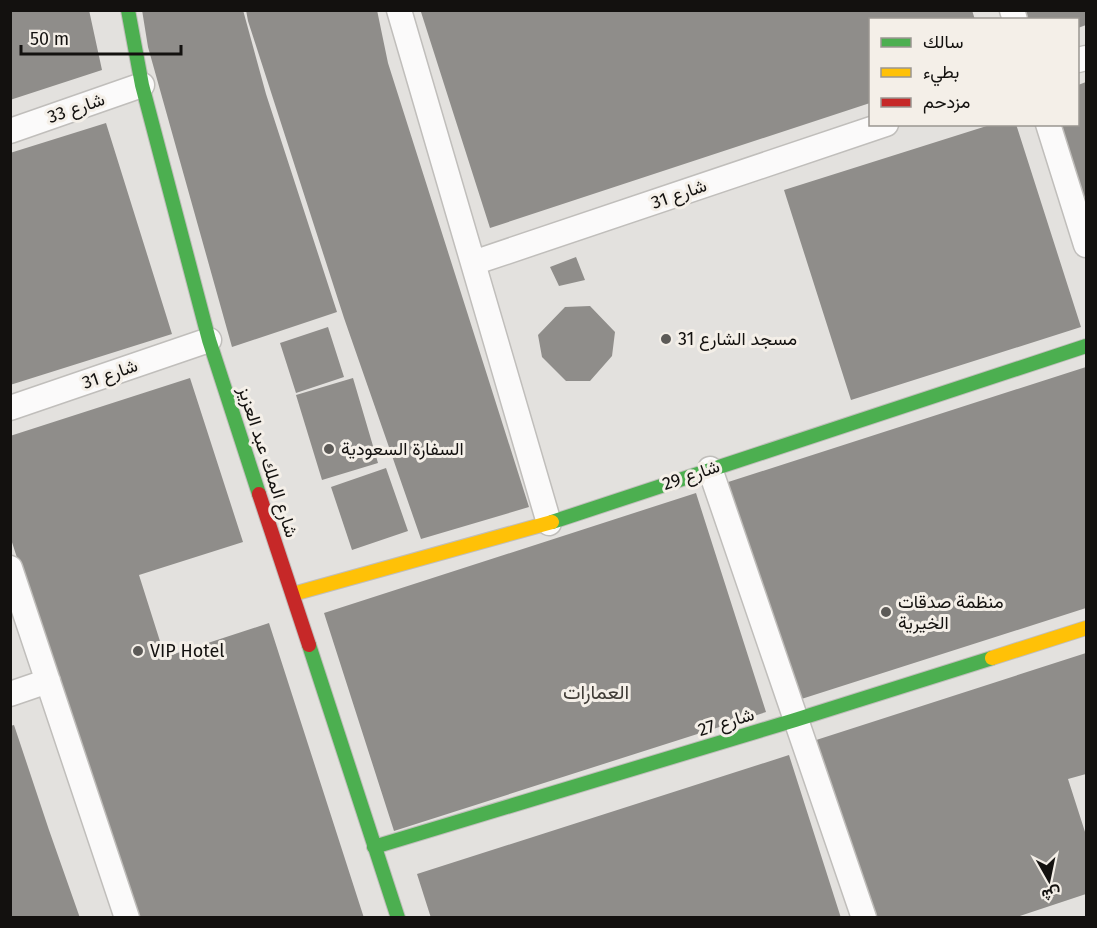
<svg xmlns="http://www.w3.org/2000/svg" width="1097" height="928" font-family="'Fira Sans',Vazirmatn,sans-serif">
  <style>
    .building { fill: #8f8d8a }
    .lines { fill: none; stroke-linecap: round; stroke-linejoin: round }
    .street-casing { stroke: #c0bebb; stroke-width: 27 }
    .fast-casing { stroke: #c0bebb; stroke-width: 16 }
    .slow-casing { stroke: #c0bebb; stroke-width: 16 }
    .jam-casing { stroke: #c0bebb; stroke-width: 16 }
    .street { stroke: #fbfafa; stroke-width: 24 }
    .fast { stroke: #4caf50; stroke-width: 14 }
    .slow { stroke: #ffc107; stroke-width: 14 }
    .jam { stroke: #c62828; stroke-width: 14 }
    .poi-dot { fill: #5c5a57; stroke: #f4efe8; stroke-width: 2 }
    .labels { text-anchor: middle; stroke-width: 6; stroke-linejoin: round; paint-order: stroke }
    .street-label { font-size: 18px; fill: #13110f; stroke: #f4efe8 }
    .poi-label { font-size: 18px; fill: #13110f; stroke: #f4efe8; text-anchor: start }
    .neighbourhood-label { font-size: 20px; fill: #413d37; stroke: #f4efe8 }
  </style>
  <rect width="100%" height="100%" fill="#e3e1de"/>
  <path class="building" d="M10,10H89L102,70L10,100Z
    M142,10H243L266,94L337,312L232,347L148,47Z
    M246,10H377L388,63L529,507L421,539L344,318L248,21Z
    M424,10H972L975,20H870V103L490,228L421,12Z
    M1022,10H1086V25L1078,28V20H1025Z
    M1086,82V215L1057,124H1078V85Z
    M106,123L172,334L10,385V153Z
    M993,124H1016L1081,327L851,400L784,190Z
    M576,257L585,280L559,286L550,267Z
    M590,306L615,332L612,356L590,381H566L542,357L538,335L565,307Z
    M328,327L344,377L296,393L280,343Z
    M1086,367V608L792,702L722,484Z
    M190,378L243,542L139,575L165,657L269,623L364,918H133L10,536V436Z
    M353,378L378,463L322,480L296,395Z
    M386,468L408,531L352,550L331,487Z
    M696,493L766,712L394,831L324,613Z
    M1086,653V774L1068,779L1086,835V894L1014,918H867L810,742Z
    M14,725L49,830L80,918H10V726Z
    M789,755L841,918H431L417,874Z"/>
  <g class="lines">
    <defs>
      <path id="street" d="M399,10L549,523
        M1012,10L1015,20
        M1078,60L1086,58
        M1048,124L1086,245
        M10,131L142,85
        M473,263L886,124
        M10,408L209,340
        M710,469L864,918
        M10,568L127,918
        M10,694L48,681"/>
      <path id="fast" d="M128,10L142,85L209,340L259,494
        M552,522L1086,346
        M309,645L398,918
        M374,847L795,720L992,658"/>
      <path id="slow" d="M293,594L552,522
        M992,658L1086,628"/>
      <path id="jam" d="M259,494L309,645"/>
    </defs>
    <use href="#street" class="street-casing"/>
    <use href="#fast" class="fast-casing"/>
    <use href="#slow" class="slow-casing"/>
    <use href="#jam" class="jam-casing"/>
    <use href="#street" class="street"/>
    <use href="#fast" class="fast"/>
    <use href="#slow" class="slow"/>
    <use href="#jam" class="jam"/>
  </g>
  <g class="poi-dot">
    <circle cx="666" cy="339" r="6"/>
    <circle cx="329" cy="449" r="6"/>
    <circle cx="886" cy="612" r="6"/>
    <circle cx="138" cy="651" r="6"/>
  </g>
  <g class="labels">
    <g class="street-label">
      <text transform="translate(76 108) rotate(-19)" y="6">شارع 33</text>
      <text transform="translate(679 194) rotate(-19)" y="6">شارع 31</text>
      <text transform="translate(110 374) rotate(-19)" y="6">شارع 31</text>
      <text transform="translate(268 462) rotate(72)" y="6">شارع الملك عبد العزيز</text>
      <text transform="translate(691 475) rotate(-19)" y="6">شارع 29</text>
      <text transform="translate(726 722) rotate(-17)" y="6">شارع 27</text>
    </g>
    <g class="poi-label">
      <text x="678" y="345">مسجد الشارع 31</text>
      <text x="341" y="455">السفارة السعودية</text>
      <text x="898" y="608">منظمة صدقات<tspan x="898" dy="21">الخيرية</tspan></text>
      <text x="150" y="657">VIP Hotel</text>
    </g>
    <g class="neighbourhood-label">
      <text x="596" y="699">العمارات</text>
    </g>
  </g>
  <rect width="1097" height="928" fill="none" stroke="#13110f" stroke-width="24"/>
  <rect x="869" y="18" width="210" height="108" fill="#f4efe8" stroke="#9a9691" stroke-width="1.5"/>
  <rect x="881" y="38" width="30" height="9" fill="#4caf50" stroke="#9a9691" stroke-width="1.5"/>
  <text x="923" y="48" font-size="18" fill="#13110f">سالك</text>
  <rect x="881" y="68" width="30" height="9" fill="#ffc107" stroke="#9a9691" stroke-width="1.5"/>
  <text x="923" y="78" font-size="18" fill="#13110f">بطيء</text>
  <rect x="881" y="98" width="30" height="9" fill="#c62828" stroke="#9a9691" stroke-width="1.5"/>
  <text x="923" y="108" font-size="18" fill="#13110f">مزدحم</text>
  <g transform="translate(1049 880) rotate(171)" stroke="#f4efe8" stroke-width="4.5" paint-order="stroke">
  <path d="M0-4.5L10 22L0 15L-10 22Z" fill="#13110f"/>
  <text y="-9" font-size="16" font-weight="bold" text-anchor="middle" fill="#13110f">ش</text>
  </g>
  <path d="M21 45v9h160v-9" fill="none" stroke="#13110f" stroke-width="3"/>
  <text x="30" y="45" font-size="18" fill="#13110f" stroke="#f4efe8" stroke-width="4.5" paint-order="stroke">50 m</text>
</svg>
